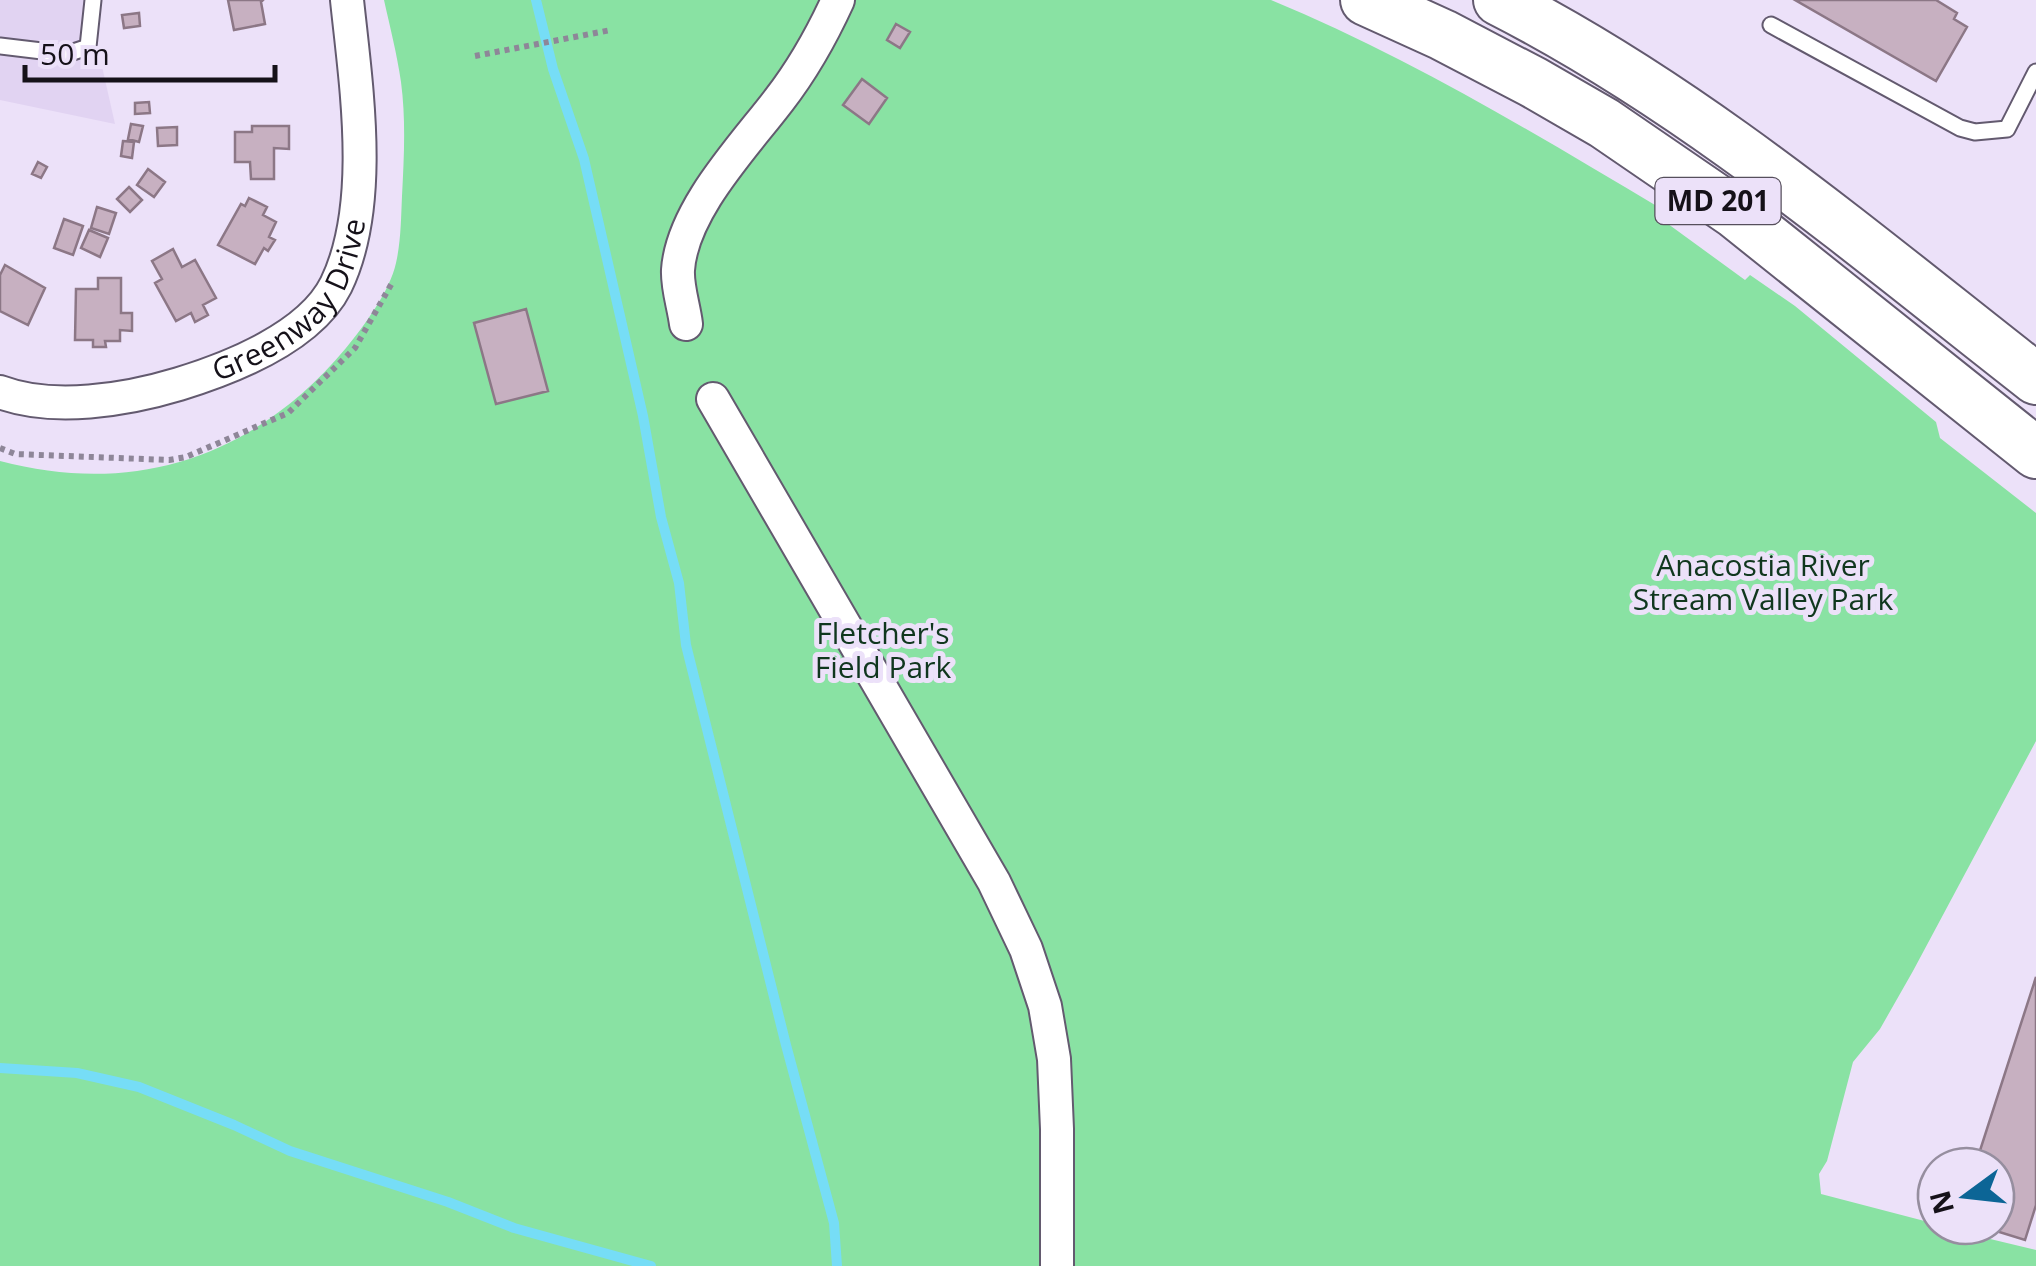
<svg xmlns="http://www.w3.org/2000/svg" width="2036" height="1266" font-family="'Open Sans',sans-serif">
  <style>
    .built { fill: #e1d3f2 }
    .green { fill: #89e2a3 }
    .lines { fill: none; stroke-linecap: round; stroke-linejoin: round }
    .stream { stroke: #76ddf6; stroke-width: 10 }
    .building { fill: #c7b0c1; stroke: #8c7786; stroke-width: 2.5 }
    .lane-casing { stroke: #635a6f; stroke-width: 19 }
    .street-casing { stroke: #635a6f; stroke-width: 36 }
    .primary-casing { stroke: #635a6f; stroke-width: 54 }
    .path { stroke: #8e8698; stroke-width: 6; stroke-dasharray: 5 5; stroke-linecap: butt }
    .lane { stroke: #fff; stroke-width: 15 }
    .street { stroke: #fff; stroke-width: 32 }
    .primary { stroke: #fff; stroke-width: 50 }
    .labels { text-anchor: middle; stroke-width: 10; stroke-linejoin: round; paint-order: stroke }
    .shield { fill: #ece1f9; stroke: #564f5c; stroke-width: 2.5 }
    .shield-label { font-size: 28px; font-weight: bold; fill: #151119 }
    .street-label { font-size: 30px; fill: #151119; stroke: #ece1f9 }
    .park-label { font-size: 30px; fill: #10371e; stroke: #ece1f9 }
  </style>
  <rect width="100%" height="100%" fill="#ece1f9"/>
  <path class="built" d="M0,0H87L115,124L0,100Z"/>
  <path class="green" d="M384,0H1271C1407,56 1534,133 1660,208L1664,221L1745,280L1750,275L1795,306L1936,422L1940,438L2036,513V741L1913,971L1880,1029L1853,1062L1827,1161L1819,1174L1821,1194L1936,1224V1226L2036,1250V1266H0V461C136,497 256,456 346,348C364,326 390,291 396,263C401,241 401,218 402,196C404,158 406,120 401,82C397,54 390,27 384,0Z"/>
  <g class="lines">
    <path class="stream" d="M536,0L553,69L584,159L618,307L643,416L661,517L679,583L686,645L786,1045L834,1223L837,1266
      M0,1068L77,1073L139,1087L234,1125L290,1151L448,1202L514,1228L651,1266"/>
  </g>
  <path class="building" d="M228,0H263L261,2L265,24L234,30Z
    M1795,0H1936L1957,13L1954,19L1967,27L1936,81Z
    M139,13L140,26L124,28L122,15Z
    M896,24L910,32L900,48L887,40Z
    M862,79L887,98L869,124L843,105Z
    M149,102L150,113L135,114V103Z
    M131,124L143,126L139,142L128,139Z
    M252,126H289V149L274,148V179H251L250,162H235V132H252Z
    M177,127V145L158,146L157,128Z
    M123,141L134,142L132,158L121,156Z
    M38,162L47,167L41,178L32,174Z
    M148,169L165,182L154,197L137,185Z
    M129,187L142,200L130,212L117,199Z
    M249,198L267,207L263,215L276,222L269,237L275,240L268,251L264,248L255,264L218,245L241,204L245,206Z
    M97,207L116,213L109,234L91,228Z
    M64,219L83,226L73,255L54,248Z
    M89,230L108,238L100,257L81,248Z
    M173,249L182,267L195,260L216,298L203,305L208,315L195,322L191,313L176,321L155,283L162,279L152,261Z
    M5,265L45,288L28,325L0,311V275Z
    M98,278H121V313H132V331L120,330V341H105L106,347H93V340H75L76,289H98Z
    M526,309L548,391L496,404L474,323Z
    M2036,977V1205L2025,1240L1980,1226H1996V1166H1975Z"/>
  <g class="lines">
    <defs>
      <path id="lane" d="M1771,25L1960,128L1975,132L2007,129L2036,72
        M0,46L67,54L88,47L93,0"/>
      <g id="street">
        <path d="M686,324C684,307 677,287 678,270C682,210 744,146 779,100C803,69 822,35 838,0"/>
        <path id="s1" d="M0,392C53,412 126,400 179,384C231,368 310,337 336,285C375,205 356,86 347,0"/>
        <path d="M713,399L994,882L1026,949L1045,1006L1054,1059L1057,1129V1266"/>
      </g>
      <path id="primary" d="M1366,0L1443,35L1533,82L1604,123L1734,212L2036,453
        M1499,0C1695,100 1863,244 2036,379"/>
    </defs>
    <use href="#lane" class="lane-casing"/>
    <use href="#street" class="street-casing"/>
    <use href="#primary" class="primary-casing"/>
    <path class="path" d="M475,56L611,30
      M0,448L15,454L169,460L186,457L288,413L355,348L392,283"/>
    <use href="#lane" class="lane"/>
    <use href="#street" class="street"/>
    <use href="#primary" class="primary"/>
  </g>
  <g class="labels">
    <rect class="shield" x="1655.5" y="178" width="125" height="46" rx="8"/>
    <g class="shield-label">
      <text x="1718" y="211">MD 201</text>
    </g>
    <g class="street-label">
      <text dy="10" stroke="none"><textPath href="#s1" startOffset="330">Greenway Drive</textPath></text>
    </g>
    <g class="park-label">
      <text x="1763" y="576">Anacostia River<tspan x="1763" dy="34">Stream Valley Park</tspan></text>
      <text x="883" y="644">Fletcher's<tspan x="883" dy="34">Field Park</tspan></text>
    </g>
  </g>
  <g transform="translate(1966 1196) rotate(255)"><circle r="48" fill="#ece1f9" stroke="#968e9f" stroke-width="2.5"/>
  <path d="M0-8L18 38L0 25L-18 38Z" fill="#0c6596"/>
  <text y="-15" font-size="28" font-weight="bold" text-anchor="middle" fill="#151119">N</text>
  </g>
  <path d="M25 65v15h250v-15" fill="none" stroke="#151119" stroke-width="5"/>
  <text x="40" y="65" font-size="30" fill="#151119" stroke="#ece1f9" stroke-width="8" paint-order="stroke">50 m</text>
</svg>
